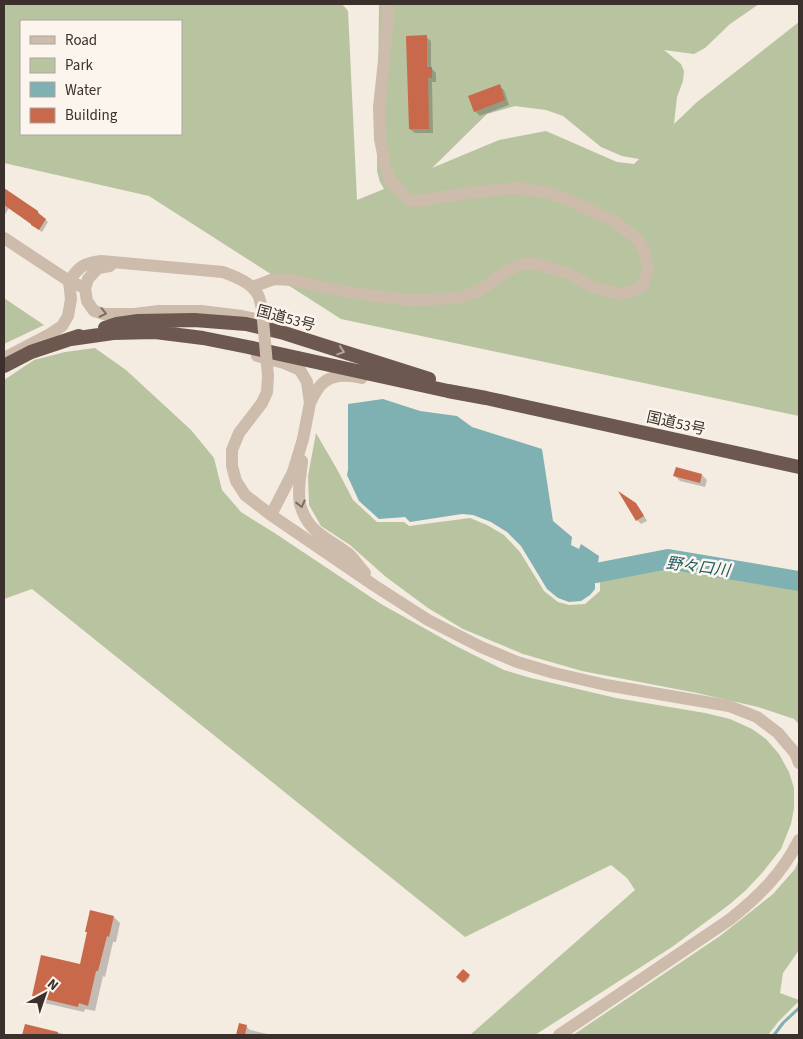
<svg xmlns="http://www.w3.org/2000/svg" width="803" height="1039" font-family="'Source Sans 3','Noto Sans JP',sans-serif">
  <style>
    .green { fill: #b8c4a0; fill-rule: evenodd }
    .water { fill: #7fb0b2 }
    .shadow { fill: #0003 }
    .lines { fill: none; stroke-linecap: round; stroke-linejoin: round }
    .stream { stroke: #7fb0b2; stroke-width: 3 }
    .river { stroke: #7fb0b2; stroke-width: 20 }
    .building { fill: #c8694b }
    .minor { stroke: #cdbbac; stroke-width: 12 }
    .tertiary { stroke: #cdbbac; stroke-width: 12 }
    .trunk { stroke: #6c584f; stroke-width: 14 }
    .tertiary-bridge { stroke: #cdbbac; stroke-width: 12 }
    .oneway { stroke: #7d6f65 }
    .oneway2 { stroke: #b4a69e }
    .labels { text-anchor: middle; stroke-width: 5; stroke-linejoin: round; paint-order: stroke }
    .street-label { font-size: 15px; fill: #3b302b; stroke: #fbf5ee }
    .water-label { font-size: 16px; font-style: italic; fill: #1f5a5e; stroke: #fbf5ee }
  </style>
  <rect width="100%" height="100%" fill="#f4ebe1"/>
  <path class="green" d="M4,4H342L348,11L357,200L384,189L380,182L377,171L379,4H759L730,24L705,48L694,54L664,50L681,64L684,71L683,81L677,97L674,124L697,102L799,22V416L341,319L149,196L4,163ZM21,21H181V134H21ZM515,106L546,110L563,116L601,147L622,156L639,159L634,164L617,162L546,131L499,140L432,168L487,114Z
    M4,298L44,325L4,344Z
    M95,348L126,370L191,430L214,458L222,490L241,512L273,532L381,604L456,646L504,670L531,678L616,698L705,713L730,719L752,729L766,739L779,754L789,772L794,788V808L791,824L781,849L762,873L746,890L730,904L672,947L535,1035H470L635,890L627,878L611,865L465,937L32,589L4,599V380L34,360L65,352Z
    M316,433L338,471L353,500L377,522H404L409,526L470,518L487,525L504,535L520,552L544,591L558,602L569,605L585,604L600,591V577L670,565L799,588V724L794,719L758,707L697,693L582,671L523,654L463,629L428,608L386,577L350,545L321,526L309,505L308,476Z
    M799,860V950L783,973L780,993L799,1000V1001L778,1022L768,1035H573L720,936L773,894L795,869Z"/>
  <path class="water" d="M383,399L420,411L457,416L472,427L542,449L553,521L572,537L571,545L579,549L581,544L599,556L595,584V589L590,595L581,601L569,602L558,598L547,589L521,546L507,532L491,522L473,515L462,514L410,522L405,517L379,519L359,501L347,475L348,470V404Z"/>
  <path class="shadow" d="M426,37L431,41V68L436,73V82H432L433,133H415L410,129Z
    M499,86L504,90L509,105L480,116L475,111Z
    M4,189L38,212L48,222L42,232L9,208L4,216Z
    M702,475L707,480L705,487L680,481L675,476Z
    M635,504L640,509L647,521L641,524L637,520Z
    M114,917L120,923L116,942H113L105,977L103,976L95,1011L85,1009L84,1012L40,1002L33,995L81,965Z
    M463,970L470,977L465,983L458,977Z
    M26,1025L68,1035H24Z
    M240,1025L247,1027L250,1030L272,1035H237Z"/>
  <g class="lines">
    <path class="stream" d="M774,1035L783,1023L799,1008"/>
    <path class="river" d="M596,573L668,559L799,581"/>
  </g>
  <path class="building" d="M427,35V67H432V78H428L429,129H409L406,36Z
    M500,84L505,100L474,112L468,96Z
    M4,188L38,211V213L46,219L39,230L31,225V224L4,205Z
    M676,467L702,474L700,483L673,476Z
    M618,491L636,503L644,516L636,521Z
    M90,910L114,916L109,937L107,936L98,971H96L88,1006L79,1003L78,1007L32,996L41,955L80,964L87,932H85Z
    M463,969L470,975L463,983L456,977Z
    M239,1023L247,1025L245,1035H236Z
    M25,1024L58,1032V1035H22Z"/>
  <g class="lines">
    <path class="minor" d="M4,238L69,281L85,288
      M252,287L274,279L292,280L345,292L409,300L459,298L480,290L507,271L523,264L533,263L567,273L595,288L622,294L633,291L642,286L646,277L648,268L646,256L639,241L616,222L568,200L549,193L518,188L468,193L417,201L409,200L391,182L386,169L380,139L379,107L388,23V9L387,4"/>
    <path class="tertiary" d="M110,266L98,268L88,279L85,288L87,301L94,311L104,314H134L159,311H201L242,316L273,323
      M257,356L284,363L300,370L307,382L310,403L303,439L293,472L271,515
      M4,358L50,334L62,326L68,316L71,299L69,281C79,267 83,263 101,261L223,272C236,277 253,283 259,297C260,300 261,305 262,309
      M268,376L267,392L262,403L239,433L232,450V466L236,481L245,495L271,515L375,586L428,620L481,647L517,662L554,673L606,685L729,706L757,717L778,733L795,753L799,763
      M310,403C313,397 317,388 323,383C333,374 349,375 362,378
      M302,461C301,475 297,490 300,504C308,534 329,538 350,555C355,560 360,568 365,573
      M559,1035L729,920C759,896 782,874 799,840"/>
    <path class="trunk" d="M105,328L117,324L138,321L194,320L246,324L284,333L429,379
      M71,339L113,333L155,332L203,338L248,347L448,391L486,398L799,467
      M4,366L31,352L79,336"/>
    <path class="tertiary-bridge" d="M262,309L268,376"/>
  </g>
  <defs><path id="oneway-chevron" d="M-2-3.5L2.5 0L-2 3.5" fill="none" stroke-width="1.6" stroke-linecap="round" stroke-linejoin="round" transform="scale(1.25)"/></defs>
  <g class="oneway">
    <use href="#oneway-chevron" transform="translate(103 313) rotate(12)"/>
    <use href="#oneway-chevron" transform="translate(301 504) rotate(76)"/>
  </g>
  <use class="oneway2" href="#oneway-chevron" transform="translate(341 351) rotate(18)"/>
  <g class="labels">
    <g class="street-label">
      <text transform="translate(286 318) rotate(15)" y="5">国道53号</text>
      <text transform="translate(676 423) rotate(13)" y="5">国道53号</text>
    </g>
    <g class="water-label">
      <text transform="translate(698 566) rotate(7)" y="6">野々口川</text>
    </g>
  </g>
  <rect width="803" height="1039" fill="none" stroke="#3b302b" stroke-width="10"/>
  <rect x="20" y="20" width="162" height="115" fill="#fbf5ee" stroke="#aea6a0"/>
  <rect x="30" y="36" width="25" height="8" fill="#cdbbac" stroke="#aea6a0"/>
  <text x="65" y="45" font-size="15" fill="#3b302b">Road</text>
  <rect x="30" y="58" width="25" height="15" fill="#b8c4a0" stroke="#aea6a0"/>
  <text x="65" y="70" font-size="15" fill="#3b302b">Park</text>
  <rect x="30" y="82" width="25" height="15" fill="#7fb0b2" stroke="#aea6a0"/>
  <text x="65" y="95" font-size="15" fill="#3b302b">Water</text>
  <rect x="30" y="108" width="25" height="15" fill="#c8694b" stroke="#aea6a0"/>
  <text x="65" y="120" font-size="15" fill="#3b302b">Building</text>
  <g transform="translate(45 994) rotate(40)" stroke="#fbf5ee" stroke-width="4" paint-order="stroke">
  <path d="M0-4L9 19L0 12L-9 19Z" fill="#3b302b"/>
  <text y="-8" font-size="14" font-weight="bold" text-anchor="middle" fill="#3b302b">N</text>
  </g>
</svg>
